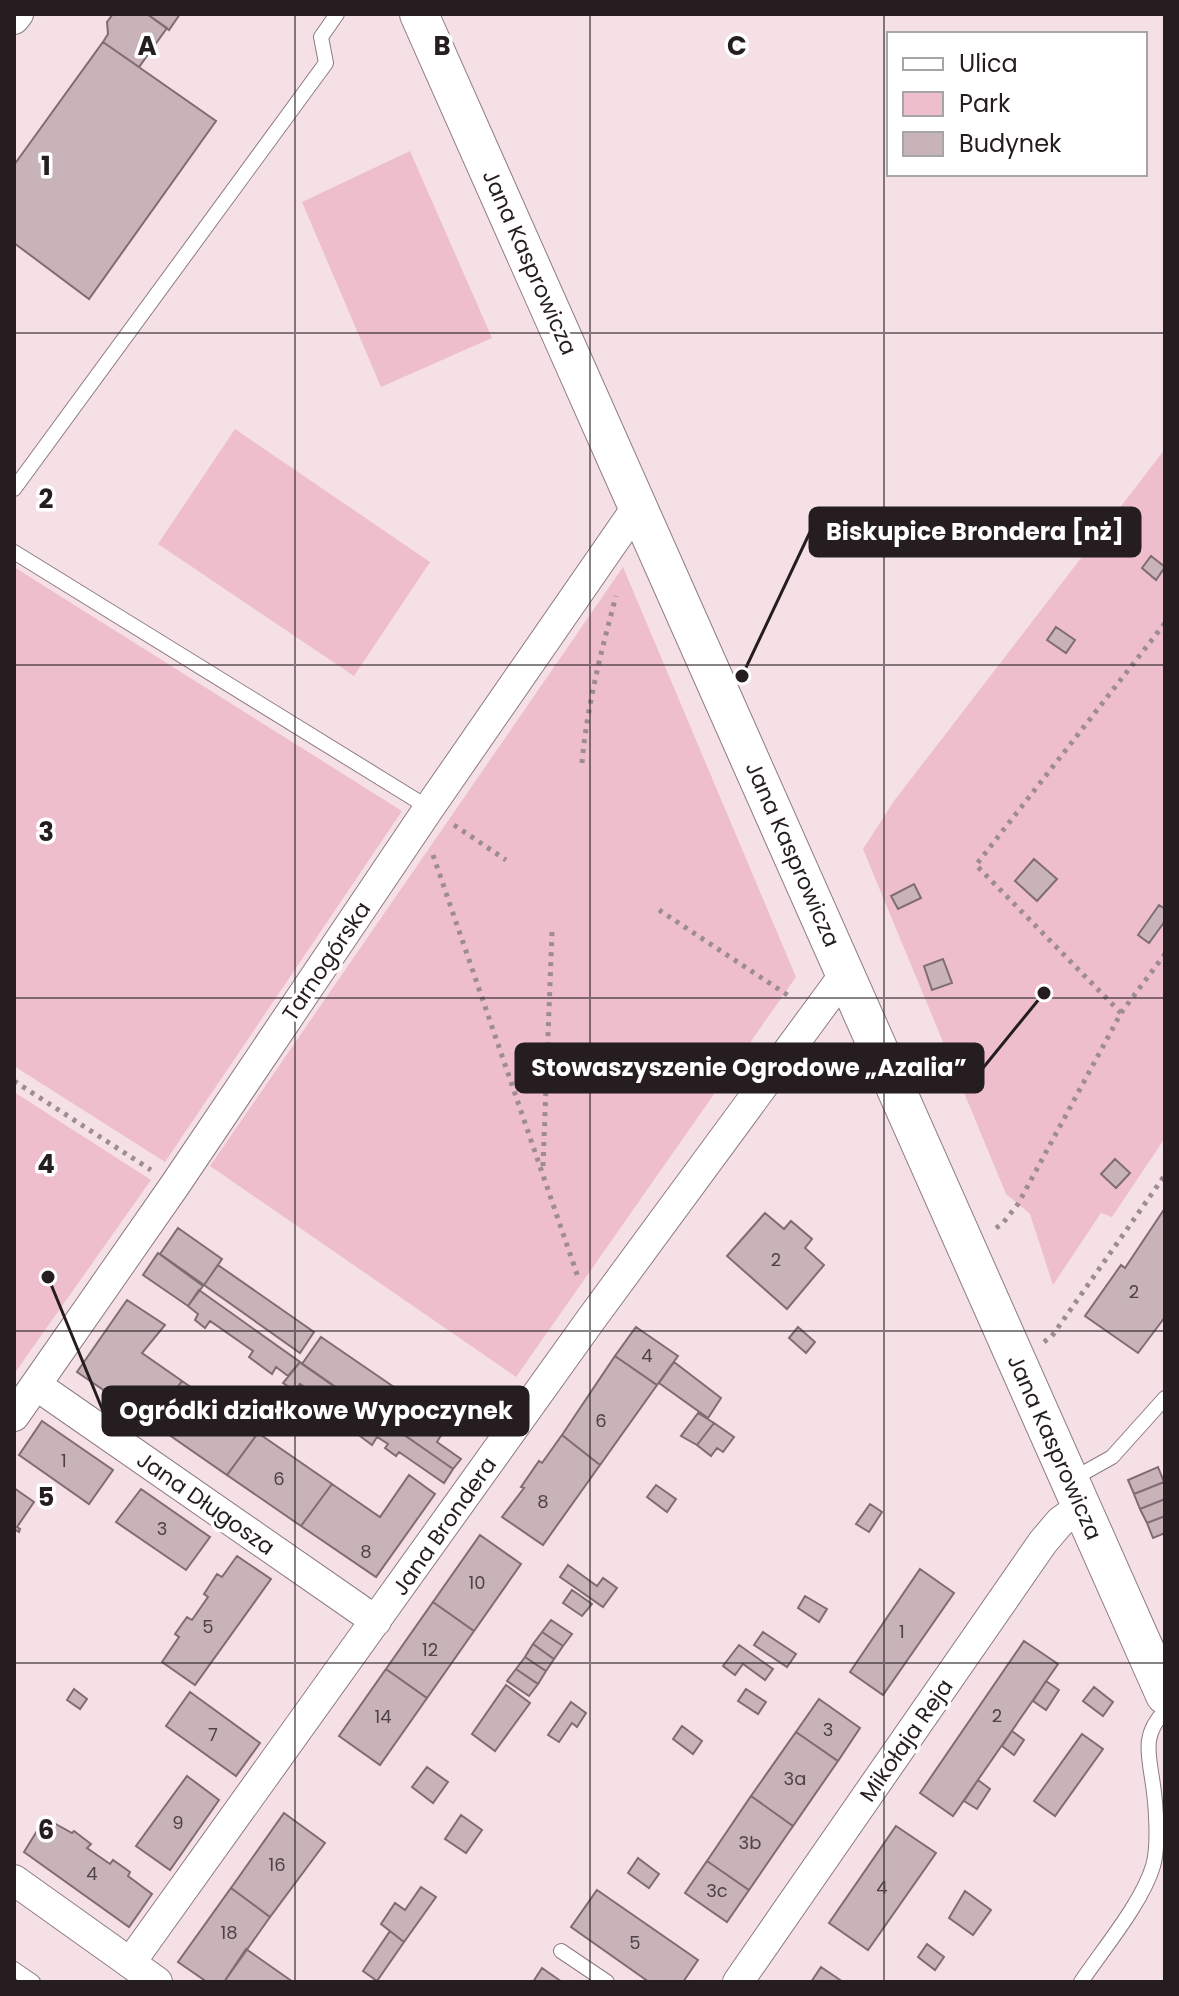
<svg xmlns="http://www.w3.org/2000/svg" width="1179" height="1996" font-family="Poppins,sans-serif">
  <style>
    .green { fill: #efbecc }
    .building { fill: #c8b3b9; stroke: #806d72; stroke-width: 2 }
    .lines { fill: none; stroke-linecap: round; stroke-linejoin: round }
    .service-casing { stroke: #8e7b80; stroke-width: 16 }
    .minor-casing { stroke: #8e7b80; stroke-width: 32 }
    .tertiary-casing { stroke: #8e7b80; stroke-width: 40 }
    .path { stroke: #9d8d92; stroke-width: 5; stroke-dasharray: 4 6; stroke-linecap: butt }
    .service { stroke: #fff; stroke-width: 14 }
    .minor { stroke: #fff; stroke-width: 30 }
    .tertiary { stroke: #fff; stroke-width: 38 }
    .grid { fill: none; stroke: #251d20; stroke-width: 2; stroke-opacity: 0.55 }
    .labels { text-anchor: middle; stroke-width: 7; stroke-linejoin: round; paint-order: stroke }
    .number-label { font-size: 18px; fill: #4e4246 }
    .street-label { font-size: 22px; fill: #251d20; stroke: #fff }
    .grid-label { font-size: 26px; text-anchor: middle; font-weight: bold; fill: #251d20; stroke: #fff; stroke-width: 7; stroke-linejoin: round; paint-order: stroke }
    .leader { fill: none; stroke: #251d20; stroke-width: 3 }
    .callout-dot { fill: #251d20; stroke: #fff; stroke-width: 3 }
    .callout { fill: #251d20; stroke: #251d20; stroke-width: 3 }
    .callout-label { font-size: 24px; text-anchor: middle; font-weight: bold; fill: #fff }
  </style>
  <rect width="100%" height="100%" fill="#f5e0e6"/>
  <path class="green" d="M410,151L492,338L381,387L302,202Z
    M235,429L430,562L354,676L158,544Z
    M1165,449V1138L1112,1217L1101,1213L1053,1285L1030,1214L1006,1194L863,849L894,801Z
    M14,567L402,811L165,1162L14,1066Z
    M623,567L796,977L516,1377L210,1166Z
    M14,1092L151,1180L14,1374Z"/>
  <path class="building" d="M113,14H147L167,28L139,67L103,42L108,34L107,22Z
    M147,14H180L169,30Z
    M103,42L216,121L89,299L14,243V165Z
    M1151,556L1165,567L1156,580L1142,568Z
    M1056,627L1075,640L1066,653L1047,640Z
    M1034,859L1057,879L1037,901L1015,881Z
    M914,884L921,898L898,909L891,896Z
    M1159,905L1165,909V921L1149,943L1138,935Z
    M943,959L952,983L932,990L924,966Z
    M1115,1159L1130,1173L1116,1188L1101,1174Z
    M1165,1208V1317L1138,1353L1085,1316L1121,1265L1125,1268Z
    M765,1213L784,1229L791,1221L812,1239L805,1248L824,1265L787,1309L727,1256Z
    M178,1228L222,1259L204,1285L160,1254Z
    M158,1253L203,1286L188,1306L143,1275Z
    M218,1265L314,1332L300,1353L204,1285Z
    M199,1290L300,1362L288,1376L276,1367L272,1374L249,1357L253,1351L210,1321L205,1328L195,1320L198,1314L188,1306Z
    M127,1300L165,1325L142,1353L182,1381L152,1423L77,1372Z
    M636,1327L678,1356L657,1385L615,1356Z
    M798,1327L815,1342L806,1353L789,1338Z
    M321,1337L448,1424L437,1442L461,1459L453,1469L302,1364Z
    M615,1356L657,1385L600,1465L562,1435Z
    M300,1362L453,1469L444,1483L399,1452L396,1456L385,1448L388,1444L377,1437L372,1445L360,1436L365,1429L355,1421L349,1429L319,1404L322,1400L300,1384L295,1391L283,1383Z
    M674,1362L721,1398L708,1418L659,1383Z
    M182,1381L258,1433L227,1475L152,1423Z
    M698,1413L714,1423L697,1445L681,1436Z
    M42,1421L113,1470L89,1504L19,1455Z
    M714,1423L734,1437L723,1452L717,1448L711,1456L697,1445Z
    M258,1433L332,1484L301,1526L227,1475Z
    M562,1435L600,1465L543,1545L502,1517L524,1488L521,1487L539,1461L542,1463Z
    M1158,1467L1164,1482L1134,1494L1128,1480Z
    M409,1475L435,1494L376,1577L301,1526L332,1484L380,1517Z
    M1164,1482L1165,1499L1140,1509L1134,1494Z
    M656,1485L676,1499L667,1512L647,1497Z
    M14,1488L34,1502L17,1527L20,1529L19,1532L14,1529Z
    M141,1489L210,1537L186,1570L116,1522Z
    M1165,1499V1516L1147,1523L1140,1509Z
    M870,1504L882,1512L869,1532L856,1524Z
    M1165,1516V1533L1153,1538L1147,1523Z
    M480,1535L521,1564L474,1631L433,1602Z
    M237,1556L271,1579L195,1685L162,1662L179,1637L175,1634L187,1617L192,1620L208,1597L204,1594L217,1574L222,1577Z
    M568,1565L597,1586L603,1578L617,1588L603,1607L560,1577Z
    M920,1569L954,1593L883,1695L850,1672Z
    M572,1590L592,1604L582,1616L563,1603Z
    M805,1596L827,1609L819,1622L798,1608Z
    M433,1602L474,1631L427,1698L386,1669Z
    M551,1620L572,1634L563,1646L542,1632Z
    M542,1632L563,1646L554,1659L533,1644Z
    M763,1632L796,1654L787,1667L754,1645Z
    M1024,1641L1058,1664L953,1816L920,1793Z
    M533,1644L554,1659L546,1671L525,1657Z
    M739,1645L773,1669L765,1680L743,1664L735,1675L723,1666Z
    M525,1657L546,1671L538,1684L516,1669Z
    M386,1669L427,1698L380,1765L339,1736Z
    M516,1669L538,1684L529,1696L507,1681Z
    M1046,1681L1059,1690L1046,1710L1033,1701Z
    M506,1685L530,1703L495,1751L472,1734Z
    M1094,1687L1113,1702L1103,1716L1083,1701Z
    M74,1689L87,1699L80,1709L67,1700Z
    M746,1689L766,1702L758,1714L738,1701Z
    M190,1692L260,1743L236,1776L166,1726Z
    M819,1699L860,1728L838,1761L796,1732Z
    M571,1702L586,1713L577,1727L572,1723L559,1742L548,1735Z
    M682,1726L702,1741L693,1754L673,1739Z
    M1012,1731L1024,1740L1014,1755L1002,1746Z
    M796,1732L838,1761L793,1826L751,1796Z
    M1082,1734L1103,1749L1055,1816L1034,1801Z
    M427,1767L448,1782L433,1803L412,1787Z
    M187,1776L219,1800L170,1870L136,1846Z
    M978,1780L990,1789L977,1809L964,1801Z
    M751,1796L793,1826L749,1890L707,1861Z
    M284,1813L325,1843L270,1917L231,1888Z
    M461,1815L482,1830L466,1853L445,1839Z
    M45,1818L72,1833L74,1831L91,1844L87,1848L110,1864L113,1860L130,1872L128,1876L152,1894L129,1927L24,1852Z
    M896,1826L936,1853L868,1950L829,1923Z
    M638,1858L659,1874L649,1888L628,1873Z
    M707,1861L749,1890L727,1922L685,1893Z
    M421,1887L436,1897L404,1942L381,1924L395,1903L405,1910Z
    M231,1888L270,1917L224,1982H207L178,1962Z
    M597,1890L698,1960L683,1982H649L571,1927Z
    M965,1891L991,1910L973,1935L949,1918Z
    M390,1931L404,1942L377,1981L363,1971Z
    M927,1944L944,1957L935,1970L918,1957Z
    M246,1949L293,1982H224Z
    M821,1967L843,1982H811Z
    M542,1968L562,1982H533Z"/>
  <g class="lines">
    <defs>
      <path id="service" d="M14,489L326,63L321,37L337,14
        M14,552L429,808
        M1071,1480L1112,1457L1165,1398
        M561,1951L607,1982
        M14,1969L33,1982
        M1081,1982C1103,1949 1142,1903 1153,1866C1159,1847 1156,1805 1153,1785C1149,1755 1141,1735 1165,1711"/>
      <path id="minor" d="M14,19L18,14
        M36,1385L376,1621
        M14,1416L175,1185L429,808L638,506
        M14,1880L157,1982
        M130,1963L592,1318L845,974
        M738,1982L1043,1542L1060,1522L1082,1506"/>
      <path id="tertiary" d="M419,14L1165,1695"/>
    </defs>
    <use href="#service" class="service-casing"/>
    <use href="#minor" class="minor-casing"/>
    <use href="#tertiary" class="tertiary-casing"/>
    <path class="path" d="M582,763C587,706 601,652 616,596
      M454,825L506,860
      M433,855L579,1280
      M659,910L792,998
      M1121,1013L976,865L1165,623
      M14,1081L151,1170
      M543,1166L552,932
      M996,1228L1003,1223L1018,1204L1121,1013L1165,954
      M1044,1342L1052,1336L1165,1175"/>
    <use href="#service" class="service"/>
    <use href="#minor" class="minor"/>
    <use href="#tertiary" class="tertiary"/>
  </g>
  <path class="grid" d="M295,14V1982M590,14V1982M884,14V1982M14,333H1165M14,665H1165M14,998H1165M14,1331H1165M14,1663H1165"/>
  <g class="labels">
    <g class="number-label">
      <text x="776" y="1266">2</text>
      <text x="1134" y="1298">2</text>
      <text x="647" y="1362">4</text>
      <text x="601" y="1427">6</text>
      <text x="64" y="1467">1</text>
      <text x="279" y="1485">6</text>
      <text x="543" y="1508">8</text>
      <text x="162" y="1535">3</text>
      <text x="366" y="1558">8</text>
      <text x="477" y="1589">10</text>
      <text x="208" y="1633">5</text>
      <text x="902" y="1638">1</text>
      <text x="430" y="1656">12</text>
      <text x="997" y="1722">2</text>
      <text x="383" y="1723">14</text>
      <text x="828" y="1736">3</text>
      <text x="213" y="1741">7</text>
      <text x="795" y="1785">3a</text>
      <text x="178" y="1829">9</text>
      <text x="750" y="1849">3b</text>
      <text x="277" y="1871">16</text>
      <text x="92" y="1880">4</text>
      <text x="882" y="1894">4</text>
      <text x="717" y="1897">3c</text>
      <text x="229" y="1939">18</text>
      <text x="635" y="1949">5</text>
    </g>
    <g class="street-label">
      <text transform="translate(530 262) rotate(66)" y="8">Jana Kasprowicza</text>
      <text transform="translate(793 854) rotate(66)" y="8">Jana Kasprowicza</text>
      <text transform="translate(326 961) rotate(-56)" y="8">Tarnogórska</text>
      <text transform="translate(1055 1447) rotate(66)" y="8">Jana Kasprowicza</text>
      <text transform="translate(206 1503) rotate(35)" y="8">Jana Długosza</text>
      <text transform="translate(444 1526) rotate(-55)" y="8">Jana Brondera</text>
      <text transform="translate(906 1740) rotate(-55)" y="8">Mikołaja Reja</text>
    </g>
  </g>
  <g class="grid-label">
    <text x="147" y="55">A</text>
    <text x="442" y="55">B</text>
    <text x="737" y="55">C</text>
    <text x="46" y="175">1</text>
    <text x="46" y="508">2</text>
    <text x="46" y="841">3</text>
    <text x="46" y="1173">4</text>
    <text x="46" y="1506">5</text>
    <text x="46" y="1839">6</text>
  </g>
  <path class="leader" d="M742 676L810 532M1044 993L983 1068M48 1277L103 1411"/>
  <g class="callout-dot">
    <circle cx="742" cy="676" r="8"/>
    <circle cx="1044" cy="993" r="8"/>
    <circle cx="48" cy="1277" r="8"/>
  </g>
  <g class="callout">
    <rect x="810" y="508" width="330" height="48" rx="8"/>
    <rect x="516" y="1044" width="467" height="48" rx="8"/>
    <rect x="103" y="1387" width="425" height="48" rx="8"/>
  </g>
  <g class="callout-label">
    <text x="975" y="540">Biskupice Brondera [nż]</text>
    <text x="749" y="1076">Stowaszyszenie Ogrodowe „Azalia”</text>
    <text x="316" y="1419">Ogródki działkowe Wypoczynek</text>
  </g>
  <rect width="1179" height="1996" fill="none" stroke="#251d20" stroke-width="32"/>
  <rect x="887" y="32" width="260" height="144" fill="#ffffff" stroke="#a8a5a6" stroke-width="2"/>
  <rect x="903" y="58" width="40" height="12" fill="#ffffff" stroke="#a8a5a6" stroke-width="2"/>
  <text x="959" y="72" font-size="24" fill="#251d20">Ulica</text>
  <rect x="903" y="92" width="40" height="24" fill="#efbecc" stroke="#a8a5a6" stroke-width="2"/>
  <text x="959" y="112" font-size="24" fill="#251d20">Park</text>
  <rect x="903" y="132" width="40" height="24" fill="#c8b3b9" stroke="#a8a5a6" stroke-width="2"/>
  <text x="959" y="152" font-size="24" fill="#251d20">Budynek</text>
</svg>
